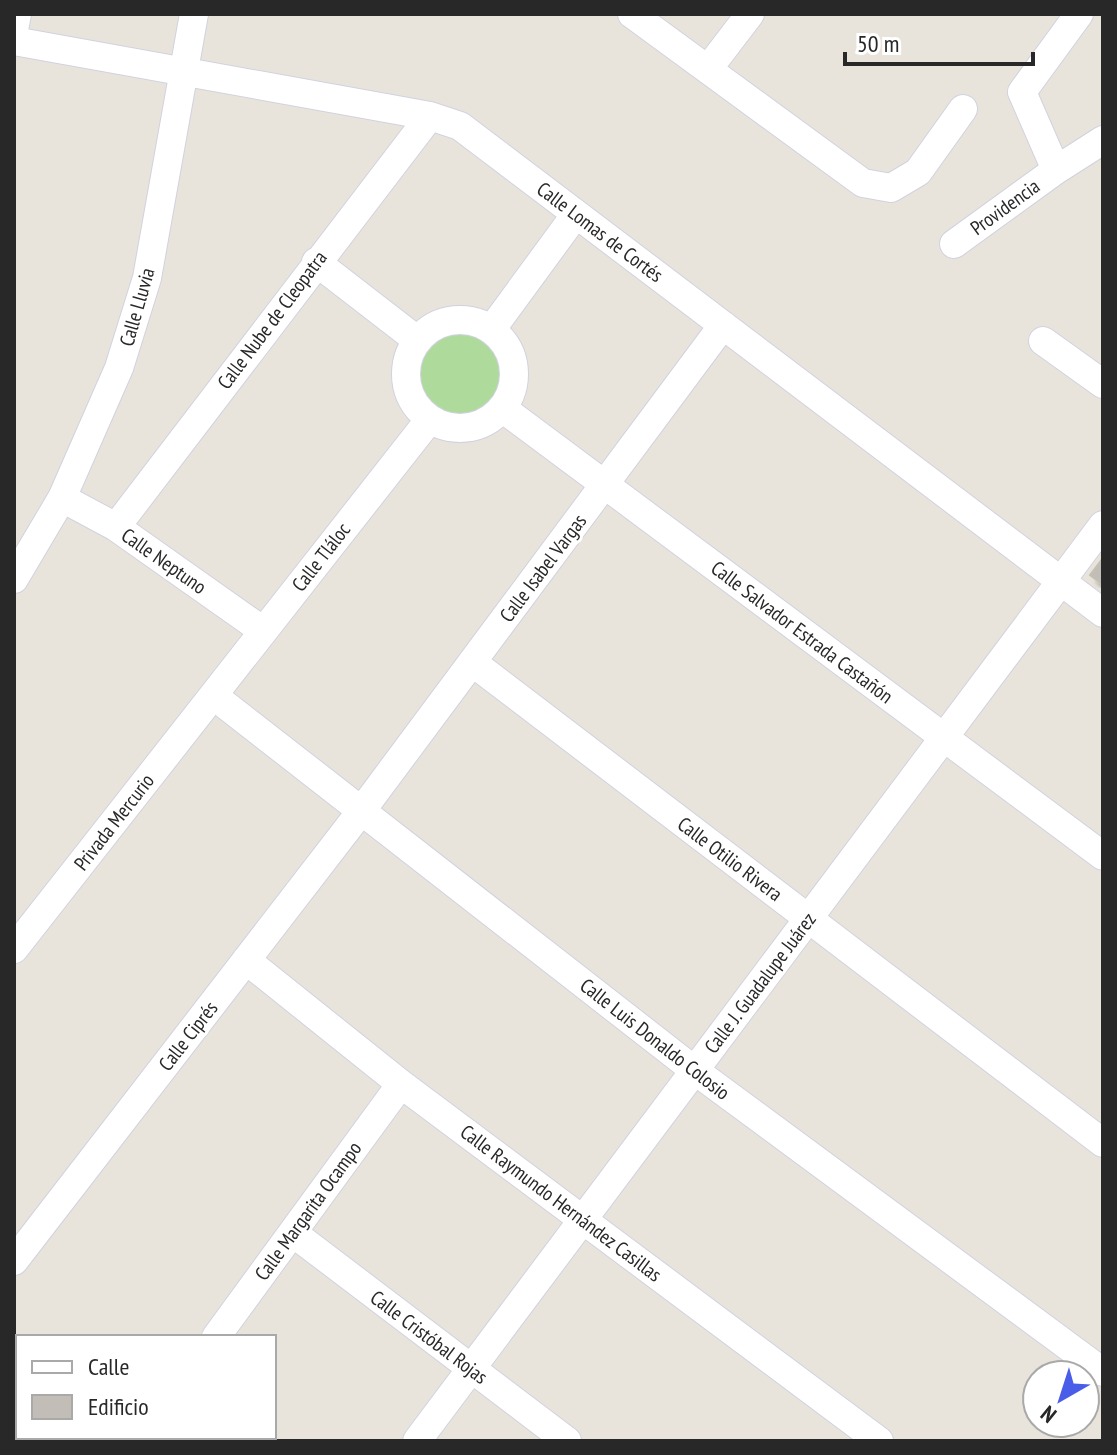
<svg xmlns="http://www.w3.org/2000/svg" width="1117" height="1455" font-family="'PT Sans Narrow',sans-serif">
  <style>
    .green { fill: #aedb9c }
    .building { fill: #c2beb7; stroke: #c4c0b5; stroke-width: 2; filter: url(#shadow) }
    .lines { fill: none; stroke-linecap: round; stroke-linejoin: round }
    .minor-casing { stroke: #d1d2e0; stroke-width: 30 }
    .minor { stroke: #fff; stroke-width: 28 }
    .labels { text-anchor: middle; stroke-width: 6; stroke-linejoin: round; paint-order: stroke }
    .street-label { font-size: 20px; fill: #282828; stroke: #fff }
  </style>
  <defs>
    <filter id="shadow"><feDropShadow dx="7" dy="7" stdDeviation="2" flood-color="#0004"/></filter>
  </defs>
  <rect width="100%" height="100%" fill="#e9e4db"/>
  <path class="green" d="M414 373a45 45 0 1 1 90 0a45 45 0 1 1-90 0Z"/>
  <path class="building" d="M1103,558V585L1090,575Z"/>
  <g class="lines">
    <defs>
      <path id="minor" d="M632,14L863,183L891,188L918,172L963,109
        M14,30L17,14
        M14,41L430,116L460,126L1103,613
        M708,69L750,14
        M1056,170L1022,92L1079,14
        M954,244L1056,170L1103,140
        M316,262L417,340
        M406 374a54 54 0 1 1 108 0a54 54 0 1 1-108 0Z
        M491,330L576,214
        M1043,341L1103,384
        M502,408L1103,856
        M62,498L116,527L262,630
        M116,527L430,116
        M14,579L62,498L119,368L147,278L194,14
        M472,662L1103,1143
        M214,696L694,1070L1103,1372
        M14,949L430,419
        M246,960L401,1084L879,1441
        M293,1233L567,1441
        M14,1261L362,810L723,325
        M216,1337L401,1084
        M225,1437L230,1441
        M417,1441L1103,525"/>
    </defs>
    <use href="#minor" class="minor-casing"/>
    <use href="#minor" class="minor"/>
  </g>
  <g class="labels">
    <g class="street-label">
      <text transform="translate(1005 207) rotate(-36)" y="7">Providencia</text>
      <text transform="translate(600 232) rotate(37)" y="7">Calle Lomas de Cortés</text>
      <text transform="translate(137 307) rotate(-74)" y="7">Calle Lluvia</text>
      <text transform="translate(272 320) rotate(-53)" y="7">Calle Nube de Cleopatra</text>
      <text transform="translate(321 557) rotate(-52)" y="7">Calle Tláloc</text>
      <text transform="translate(164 561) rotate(35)" y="7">Calle Neptuno</text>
      <text transform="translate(543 568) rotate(-53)" y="7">Calle Isabel Vargas</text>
      <text transform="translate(802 632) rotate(37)" y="7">Calle Salvador Estrada Castañón</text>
      <text transform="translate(114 822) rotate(-52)" y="7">Privada Mercurio</text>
      <text transform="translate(730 859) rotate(37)" y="7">Calle Otilio Rivera</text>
      <text transform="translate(760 983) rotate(-53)" y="7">Calle J. Guadalupe Juárez</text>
      <text transform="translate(188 1036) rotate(-52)" y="7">Calle Ciprés</text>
      <text transform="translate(655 1039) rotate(38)" y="7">Calle Luis Donaldo Colosio</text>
      <text transform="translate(561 1203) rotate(37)" y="7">Calle Raymundo Hernández Casillas</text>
      <text transform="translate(308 1211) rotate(-54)" y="7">Calle Margarita Ocampo</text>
      <text transform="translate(429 1337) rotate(37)" y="7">Calle Cristóbal Rojas</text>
    </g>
  </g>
  <rect width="1117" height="1455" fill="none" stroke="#282828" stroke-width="32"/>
  <rect x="16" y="1335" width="260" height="104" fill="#ffffff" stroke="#a9a9a9" stroke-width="2"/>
  <rect x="32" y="1361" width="40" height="12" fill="#ffffff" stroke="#a9a9a9" stroke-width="2"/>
  <text x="88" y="1375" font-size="24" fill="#282828">Calle</text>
  <rect x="32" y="1395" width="40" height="24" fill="#c2beb7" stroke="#a9a9a9" stroke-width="2"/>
  <text x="88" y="1415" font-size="24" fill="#282828">Edificio</text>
  <g transform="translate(1061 1399) rotate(219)"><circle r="38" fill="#ffffff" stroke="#a9a9a9" stroke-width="2"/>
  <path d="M0-6L14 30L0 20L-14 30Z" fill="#4a5de8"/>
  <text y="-12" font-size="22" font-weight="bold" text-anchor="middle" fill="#282828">N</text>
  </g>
  <path d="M845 52v12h188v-12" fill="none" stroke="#282828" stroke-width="4"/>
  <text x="857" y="52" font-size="24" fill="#282828" stroke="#ffffff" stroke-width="6" paint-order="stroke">50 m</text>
</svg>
